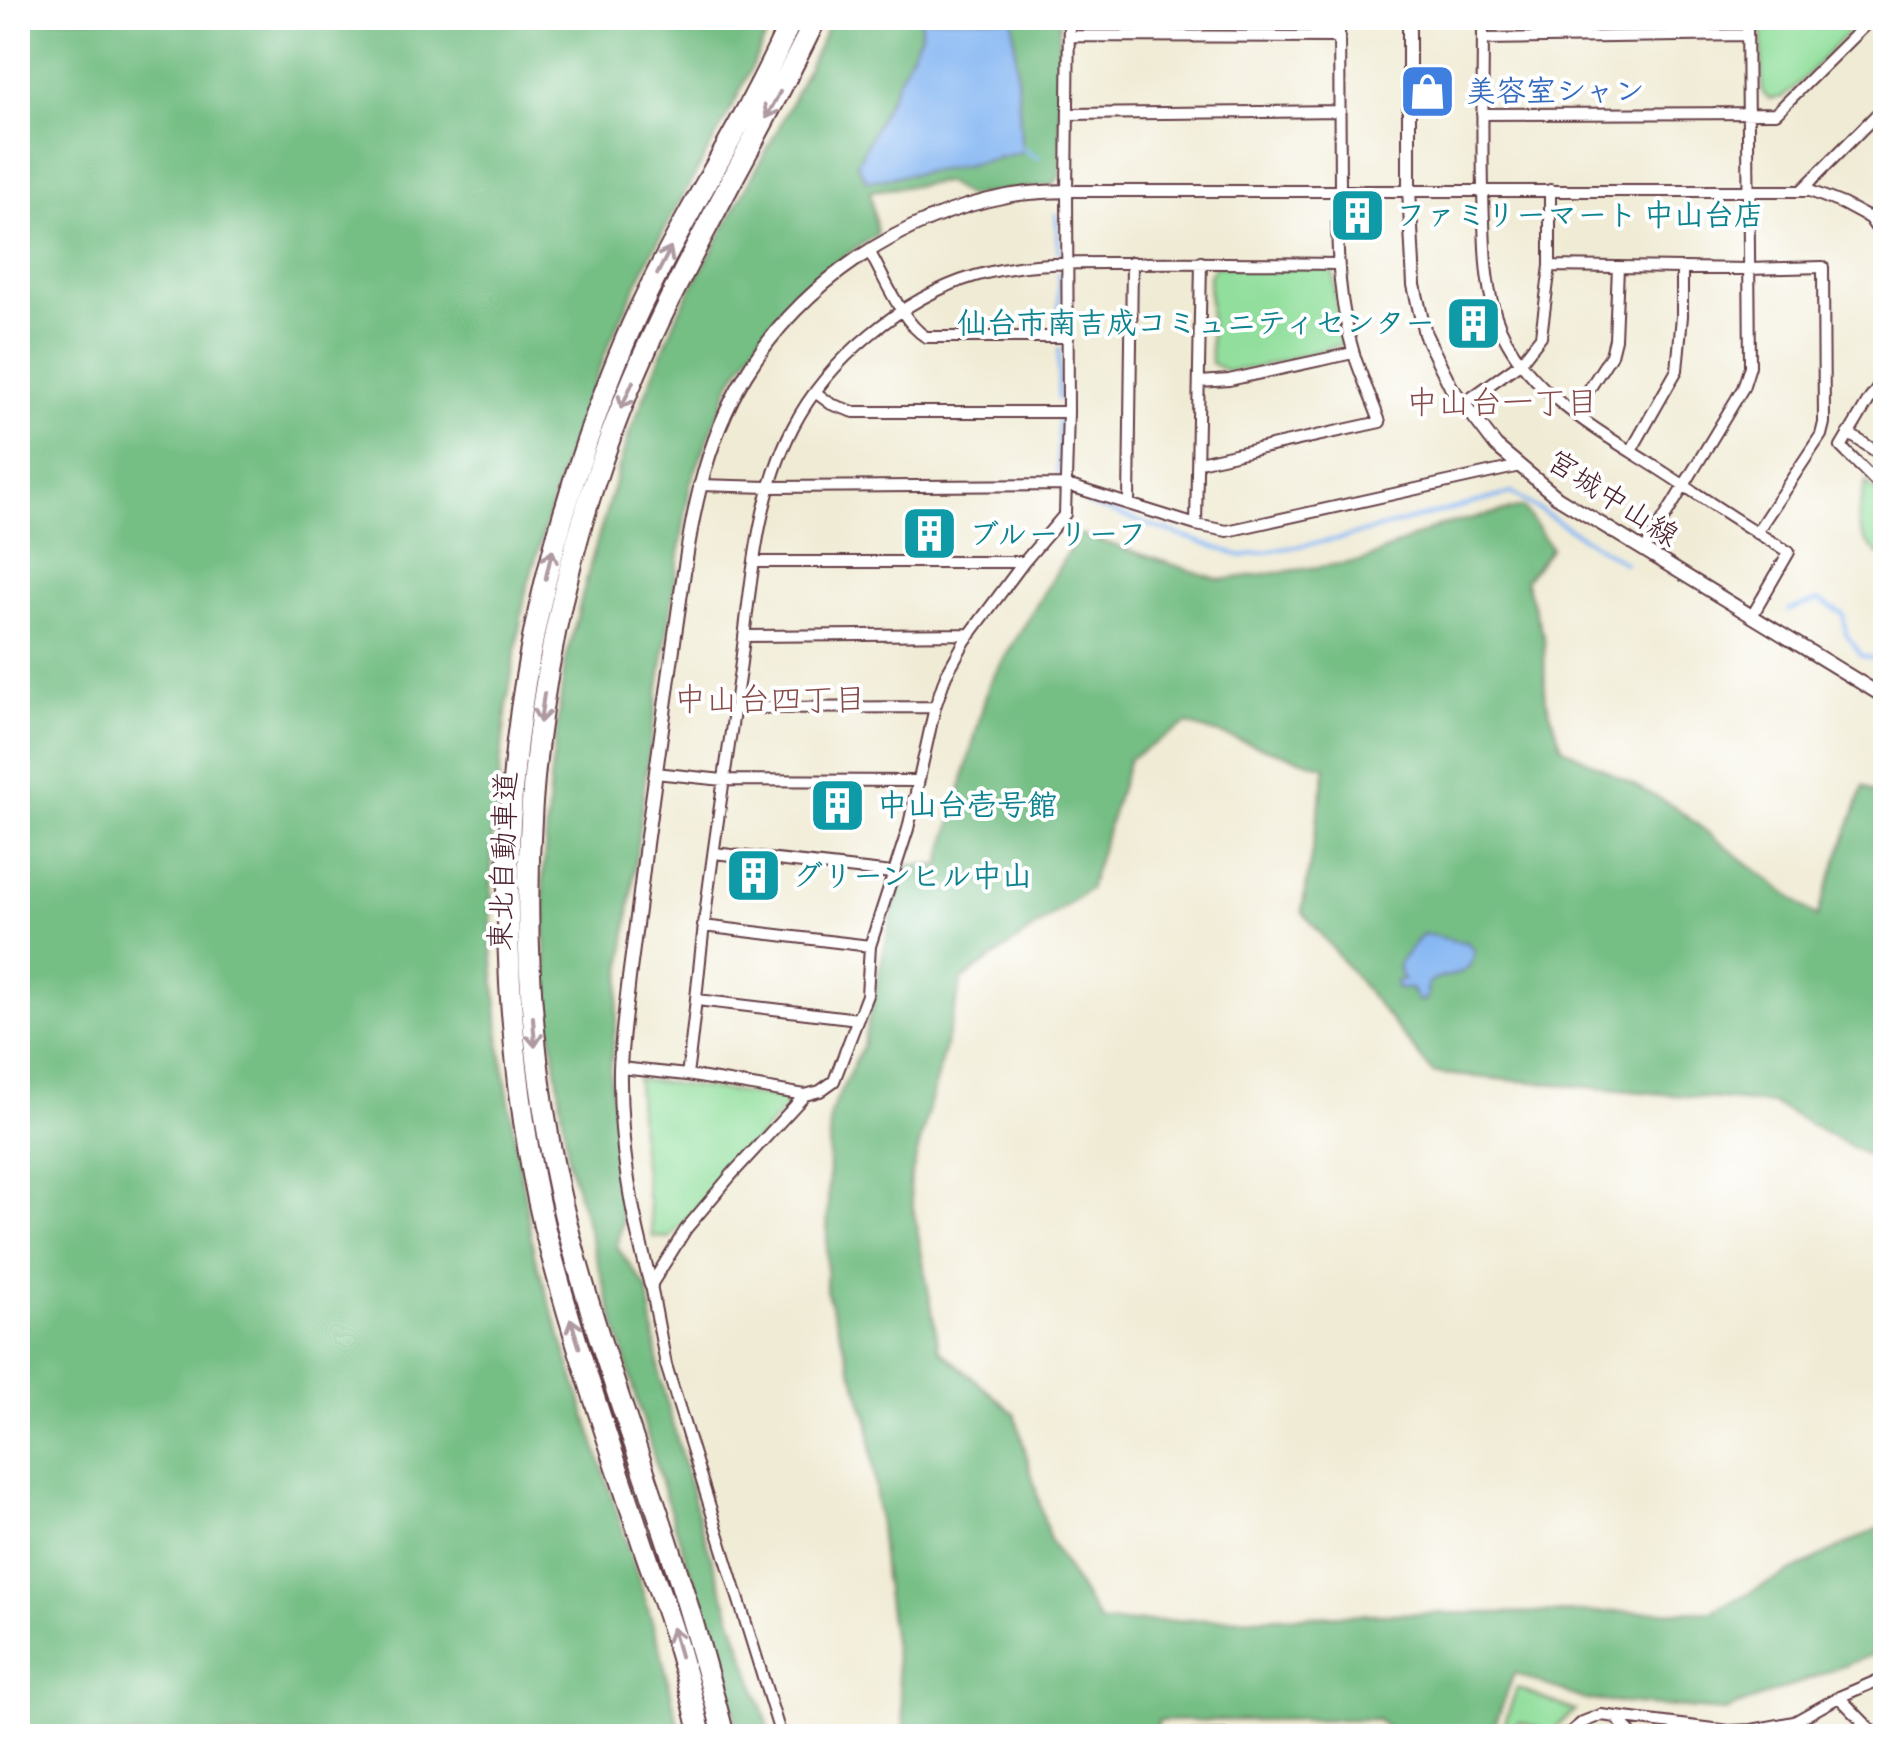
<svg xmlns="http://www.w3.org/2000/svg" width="1903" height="1754" font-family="Pangolin,'Klee One',sans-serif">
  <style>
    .green { fill: #92df9d; stroke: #6e7f64; stroke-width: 2.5 }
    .forest { fill: #75be84; stroke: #606e58; stroke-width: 2.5 }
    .water { fill: #87b8f3; stroke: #686c8f; stroke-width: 2.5 }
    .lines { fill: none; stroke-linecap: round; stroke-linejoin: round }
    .stream { stroke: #87b8f3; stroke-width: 4 }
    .minor-casing { stroke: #633e44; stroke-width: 14 }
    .tertiary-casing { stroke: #633e44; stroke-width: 16 }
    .motorway-casing { stroke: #633e44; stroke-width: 24 }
    .minor { stroke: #fff; stroke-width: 10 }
    .tertiary { stroke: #fff; stroke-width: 12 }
    .motorway { stroke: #fff; stroke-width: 20 }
    .oneway { stroke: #ae9aa0 }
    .labels { text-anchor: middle; stroke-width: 8; stroke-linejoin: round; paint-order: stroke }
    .shop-label { font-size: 30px; font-weight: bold; fill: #366cbe; stroke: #fff; text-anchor: start }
    .culture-label { font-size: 30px; font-weight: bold; fill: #0d838f; stroke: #fff; text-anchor: start }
    .street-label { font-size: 30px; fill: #4a1f2b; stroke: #fff }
    .neighbourhood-label { font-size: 32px; fill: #864c4b; stroke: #fff }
  </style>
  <rect width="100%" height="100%" fill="#fff"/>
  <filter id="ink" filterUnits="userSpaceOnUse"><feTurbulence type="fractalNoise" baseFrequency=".01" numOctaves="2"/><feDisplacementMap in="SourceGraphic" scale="20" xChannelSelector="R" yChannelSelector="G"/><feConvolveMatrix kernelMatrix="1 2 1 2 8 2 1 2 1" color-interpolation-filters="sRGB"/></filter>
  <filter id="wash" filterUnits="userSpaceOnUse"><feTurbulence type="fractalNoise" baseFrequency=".0048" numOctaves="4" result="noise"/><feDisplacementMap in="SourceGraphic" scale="40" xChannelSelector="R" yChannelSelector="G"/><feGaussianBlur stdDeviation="2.25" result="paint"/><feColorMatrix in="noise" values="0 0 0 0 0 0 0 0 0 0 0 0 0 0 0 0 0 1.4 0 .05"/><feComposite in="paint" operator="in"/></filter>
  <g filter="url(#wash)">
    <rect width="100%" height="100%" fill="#f0ebd4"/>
    <path class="green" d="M1762,18H1862L1794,88L1783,97L1769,99L1762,92Z
      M1215,266L1333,268L1337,317L1343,344L1255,368L1227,371L1211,363L1209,276Z
      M1866,482L1885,502V559C1851,534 1856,520 1866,482Z
      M637,1079L788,1099L787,1106L670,1238L653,1237L641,1151Z
      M1517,1688L1575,1711L1551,1731L1519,1722L1511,1736L1501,1734Z"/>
    <path class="forest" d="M18,18H775L735,102L648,260L609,344L567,453L525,595L507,703L492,844L491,940L501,1051L534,1254L660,1646L681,1736H18Z
      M832,18H921V34L867,181L963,166L1022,152L1013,18H1059L1061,176L1052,185L966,196L945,182L870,191L877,234L829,267L768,326L731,382L690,484L646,773L610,1071L622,1225L617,1247L648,1290L660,1377L700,1524L772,1736H739L728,1686L662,1486L569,1163L548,1008L543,879L550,781L565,664L591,562L629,435L679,311L778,129Z
      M1523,507L1551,548L1525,580L1544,639L1545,697L1562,747L1672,805L1817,917L1864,786L1885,800V1165L1773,1104L1433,1073L1302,911L1326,767L1187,724L1129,759L1089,889L962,980L909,1185L939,1349L1015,1414L1050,1541L1100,1623L1375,1614L1712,1611L1885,1525V1650L1725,1711L1585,1700L1514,1673L1491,1736H1396L1378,1719L1158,1721L1157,1736H906L884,1576L869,1423L826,1290L830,1114L863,1045L903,865L940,866L989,684L1079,534L1220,580L1363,561L1438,526Z"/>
    <path class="water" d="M921,18H1013L1022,152L963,166L867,181L857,164L921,34Z
      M1423,934C1438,935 1451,942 1467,942L1475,951C1469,982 1448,971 1428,983L1427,999L1419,1002L1411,989H1396V981L1404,980L1399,972V962Z"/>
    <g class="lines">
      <path class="stream" d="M1022,148L1039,158
        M1056,214L1059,252
        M1059,327V274
        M1058,399L1059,349
        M1058,481V420
        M1087,504L1242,556L1339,539L1512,493L1624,563
        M1789,610L1819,600L1843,614L1847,635L1862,656L1886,661"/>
    </g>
  </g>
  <g filter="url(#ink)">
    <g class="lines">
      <defs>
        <path id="minor" d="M1339,18L1340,189
          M1483,18C1483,86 1481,154 1484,222C1485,257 1486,293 1500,327C1530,397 1607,435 1668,475C1708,501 1747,528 1789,552L1752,616
          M1070,36L1340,37
          M1483,39L1747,35
          M1068,114L1340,111
          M1482,114L1776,113L1872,18
          M1067,191H1810L1843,204L1869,218L1886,241
          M1801,191L1886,105
          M1869,218L1886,203
          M869,251C883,275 903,324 926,337H1068
          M1550,266L1749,269L1823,267L1824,423L1821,435L1756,533
          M1886,377L1869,400L1841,447L1886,492
          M1200,382L1229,380L1353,353
          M815,392L831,404L854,412H1068
          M1464,403L1520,363L1541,336L1550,266V190
          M1574,413L1611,355L1615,339L1618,267
          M1848,433L1886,458
          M1631,451L1677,370L1682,316V268
          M1199,462L1380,422C1372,399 1361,377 1354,354C1339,305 1337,254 1337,204
          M699,485L769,487L1067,485L1196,525L1227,531L1520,466
          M1129,504L1132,262
          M1196,525L1201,262
          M1645,550L1743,388L1750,366L1747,18
          M754,562H1024
          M744,636L971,634
          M734,708L935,707
          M655,773L723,780L917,781
          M714,853L892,873
          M703,926L870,946
          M697,1000L858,1019
          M620,1068L687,1075L805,1095
          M687,1075C694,1025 698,975 704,925C714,839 728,755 740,670C751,588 755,501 793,427C827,361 903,297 975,276C1022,262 1070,263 1118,263C1191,262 1264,263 1337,264
          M1839,1697L1877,1736
          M1617,1719L1633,1736
          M781,1736L666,1365L651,1285L686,1229L733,1173L805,1095L820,1091L834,1081L867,995L870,946L908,829L935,707L946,675L965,641L1024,562L1065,514L1068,412L1067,191L1069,18
          M1167,1736L1371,1734L1374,1736
          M1566,1736L1583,1722L1601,1715L1729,1731L1752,1730L1794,1722L1839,1697L1886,1677"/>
        <path id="tertiary" d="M1409,18V189L1414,285L1425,334L1451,387L1496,446L1557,497L1886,698
          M651,1285C631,1215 619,1142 620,1069C621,1039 626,1008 629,978C635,933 641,889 646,844C655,774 665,704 675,634C689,541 696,457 746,374C802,282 902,216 1007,196C1026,192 1047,192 1067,191"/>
        <path id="motorway" d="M701,1736C693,1701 684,1666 673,1631C665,1605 655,1580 646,1554C610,1446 572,1337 544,1226C525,1146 515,1066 510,984C500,793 524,622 587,441C602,398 618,355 637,314C684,213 748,120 792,18
          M724,1736C709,1678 693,1620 674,1562C637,1447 594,1334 565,1217C501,950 521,662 622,406C675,272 754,148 816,18"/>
      </defs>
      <use href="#minor" class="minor-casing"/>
      <use href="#tertiary" class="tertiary-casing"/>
      <use href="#motorway" class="motorway-casing"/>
      <use href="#minor" class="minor"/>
      <use href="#tertiary" class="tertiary"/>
      <use href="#motorway" class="motorway"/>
    </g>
    <defs><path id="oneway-shaft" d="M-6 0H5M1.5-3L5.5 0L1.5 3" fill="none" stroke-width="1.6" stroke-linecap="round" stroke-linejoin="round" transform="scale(2.5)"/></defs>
    <g class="oneway">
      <use href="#oneway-shaft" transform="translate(773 105) rotate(118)"/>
      <use href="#oneway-shaft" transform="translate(664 261) rotate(-63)"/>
      <use href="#oneway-shaft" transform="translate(627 395) rotate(114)"/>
      <use href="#oneway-shaft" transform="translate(549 564) rotate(-77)"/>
      <use href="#oneway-shaft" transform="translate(542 708) rotate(98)"/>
      <use href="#oneway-shaft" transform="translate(534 1032) rotate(86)"/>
      <use href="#oneway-shaft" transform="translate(575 1333) rotate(-107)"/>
      <use href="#oneway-shaft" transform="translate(676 1642) rotate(-106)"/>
    </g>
  </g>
  <defs>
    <symbol id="shop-square" viewBox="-11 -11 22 22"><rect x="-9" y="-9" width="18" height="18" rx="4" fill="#3f7fe0" stroke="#fff"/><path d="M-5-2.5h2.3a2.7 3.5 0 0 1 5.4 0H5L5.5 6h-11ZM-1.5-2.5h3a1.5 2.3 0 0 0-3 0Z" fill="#fff"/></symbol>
    <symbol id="building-square" viewBox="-11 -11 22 22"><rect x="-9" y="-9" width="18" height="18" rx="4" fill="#0f9aa8" stroke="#fff"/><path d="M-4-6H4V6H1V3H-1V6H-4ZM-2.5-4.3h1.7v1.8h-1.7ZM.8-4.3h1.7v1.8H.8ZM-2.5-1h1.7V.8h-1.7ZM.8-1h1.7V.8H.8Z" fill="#fff"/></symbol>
  </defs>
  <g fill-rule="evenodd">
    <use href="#shop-square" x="1396" y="60" width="63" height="63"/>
    <use href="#building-square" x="1326" y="184" width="63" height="63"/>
    <use href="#building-square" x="1442" y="292" width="63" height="63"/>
    <use href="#building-square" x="898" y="502" width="63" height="63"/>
    <use href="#building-square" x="806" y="774" width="63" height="63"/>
    <use href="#building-square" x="722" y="844" width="63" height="63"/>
  </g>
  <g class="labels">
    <g class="shop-label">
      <text x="1466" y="101">美容室シャン</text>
    </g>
    <g class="culture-label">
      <text x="1396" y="225">ファミリーマート 中山台店</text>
      <text x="1435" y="333" text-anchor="end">仙台市南吉成コミュニティセンター</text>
      <text x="969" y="544">ブルーリーフ</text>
      <text x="877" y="815">中山台壱号館</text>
      <text x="793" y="886">グリーンヒル中山</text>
    </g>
    <g class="street-label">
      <text transform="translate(1613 498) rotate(33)" y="10">宮城中山線</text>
      <text transform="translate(503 861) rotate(-88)" y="10">東北自動車道</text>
    </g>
    <g class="neighbourhood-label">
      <text x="1502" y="413">中山台一丁目</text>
      <text x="770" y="710">中山台四丁目</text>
    </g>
  </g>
  <rect width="1903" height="1754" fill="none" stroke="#fff" stroke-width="60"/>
</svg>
